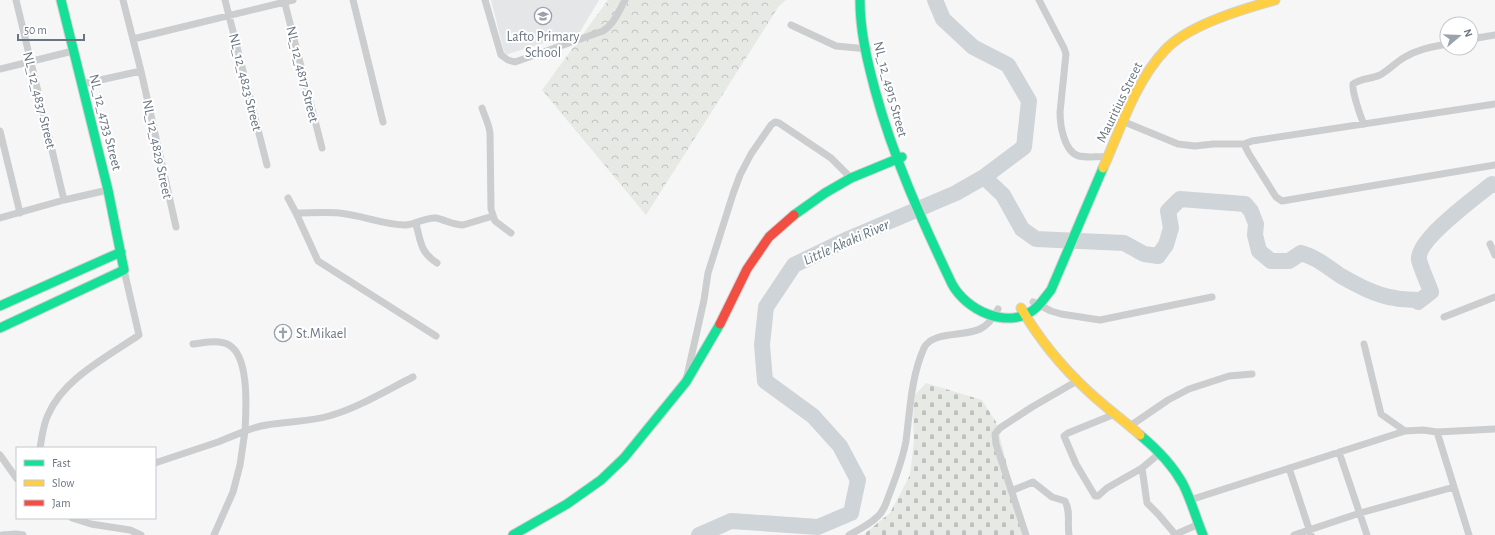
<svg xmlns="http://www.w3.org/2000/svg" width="1495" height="535" font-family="'Alegreya Sans',sans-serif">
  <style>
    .built { fill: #e5e6e7 }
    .forest { fill: url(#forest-crowns) }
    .cemetery { fill: url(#cemetery-stones) }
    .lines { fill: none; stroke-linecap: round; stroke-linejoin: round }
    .river { stroke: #cfd4d8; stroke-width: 16 }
    .fast-casing { stroke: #d2d3d4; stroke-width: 11 }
    .slow-casing { stroke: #d2d3d4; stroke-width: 11 }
    .jam-casing { stroke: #d2d3d4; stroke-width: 11 }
    .street { stroke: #cccdcf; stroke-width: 7 }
    .fast { stroke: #16e098; stroke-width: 9 }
    .slow { stroke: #ffcf43; stroke-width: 9 }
    .jam { stroke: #f24e42; stroke-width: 9 }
    .labels { text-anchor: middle; stroke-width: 4; stroke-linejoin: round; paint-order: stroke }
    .poi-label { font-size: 14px; fill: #697583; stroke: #fff }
    .street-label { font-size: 14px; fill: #697583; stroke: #fff }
    .water-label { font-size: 15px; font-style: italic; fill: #65757f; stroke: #fff }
  </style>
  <defs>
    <pattern id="forest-crowns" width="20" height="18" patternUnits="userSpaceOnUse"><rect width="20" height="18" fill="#e6e9e4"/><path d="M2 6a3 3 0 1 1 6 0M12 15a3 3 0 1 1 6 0" fill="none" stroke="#bec1be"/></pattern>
    <pattern id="cemetery-stones" width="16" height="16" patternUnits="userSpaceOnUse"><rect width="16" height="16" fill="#e6e9e4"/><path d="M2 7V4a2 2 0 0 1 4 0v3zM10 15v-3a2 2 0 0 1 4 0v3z" fill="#bec1be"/></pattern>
  </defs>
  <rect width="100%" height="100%" fill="#f6f6f6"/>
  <path class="built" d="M491,0H599L580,32L505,55Z"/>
  <path class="forest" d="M608,0H786L779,6L646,215L542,90Z"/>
  <path class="cemetery" d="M926,383L982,400L996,422L1025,535H863L890,513L910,475L914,440L913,417L915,395Z"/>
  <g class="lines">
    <path class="river" d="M984,177L1003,195L1022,229L1036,239L1124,243L1144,254L1158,256L1166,245L1171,228L1168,211L1180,199L1245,204L1251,211L1256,224L1255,235L1259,251L1271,261H1289L1301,253C1318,258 1327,267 1341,276C1357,285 1377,296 1395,298C1402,300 1410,299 1417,300L1418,302L1431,292C1428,283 1421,268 1419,260C1416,240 1476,197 1492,184L1495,185
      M699,535L731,521L818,527L851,513L858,480L840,446L813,416L765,381L762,345L766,307L794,265L848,239L956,193L984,177L1024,147L1029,101L1008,65L973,47L943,19L935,0"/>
    <defs>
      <path id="fast" d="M860,0C860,31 867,60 875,90C893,157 922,221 952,284C966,310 1006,329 1032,311C1040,306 1045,297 1051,290L1103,168
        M794,215L825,193L851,178L902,157
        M0,306L121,252
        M0,328L124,270L108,190L61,0
        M1140,435C1157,449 1172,464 1183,484C1191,500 1196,518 1203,535
        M513,535L567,504L601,480L624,458L686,382L720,324"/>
      <path id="slow" d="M1103,168C1121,128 1135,82 1165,50C1188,25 1243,9 1275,0
        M1021,308C1039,339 1062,367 1088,391C1105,407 1123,420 1140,435"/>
      <path id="jam" d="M720,324L747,269L769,237L794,215"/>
    </defs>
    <use href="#fast" class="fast-casing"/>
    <use href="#slow" class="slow-casing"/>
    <use href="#jam" class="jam-casing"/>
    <path class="street" d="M16,0L64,200
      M123,0L141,71L176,227
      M225,0L267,165
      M284,0L322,148
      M353,0L383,122
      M485,0L501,55L508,60L515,62L603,31C614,24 619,11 625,0
      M1039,0L1064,48L1066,54L1060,112C1060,125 1064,152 1079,156C1088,158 1099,156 1108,157
      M791,25L836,46L868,49
      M133,39L293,0
      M1471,39L1495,35
      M0,69L73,51
      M82,84L141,71
      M482,108C485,117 489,124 490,133L491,209L495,221L511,233
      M1122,121L1178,144L1195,146L1213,144H1244L1252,141L1495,104
      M1364,124C1360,116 1352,91 1353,84C1362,78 1371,79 1380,75C1389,70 1396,62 1405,57C1418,49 1432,47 1447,44
      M0,131L20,213
      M1244,144L1249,154L1276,197L1282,201L1495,165
      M288,198L296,213L318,261L436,336
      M296,213C310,213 325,212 339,213C362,215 383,225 406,225C417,224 426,217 436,218C445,220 454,225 463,225L493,216
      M0,218L64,200L108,190
      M416,224C421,242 420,252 437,263
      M1490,244L1495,255
      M1033,302L1051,311L1061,314L1100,320L1212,297
      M1444,317L1495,297
      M193,344C203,343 219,339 229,345C250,357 246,411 245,431C272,420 301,424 329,416C358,408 387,390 413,377
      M1364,344L1381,414L1405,431
      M687,376L704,300L708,273L733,194L740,175L751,154L771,125L775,122L779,123L831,158L851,178
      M1115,414L1068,433L1064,436L1076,464L1095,496H1098L1107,488L1142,468L1160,453
      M1130,426L1168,400L1189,389L1229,376L1252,374
      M1437,432L1469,535
      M40,448C42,437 43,425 48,415C63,379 107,357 139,335L124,270
      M1339,452L1367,535
      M0,455L17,479
      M155,463L218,442L245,431L240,465L233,492L214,535
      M1142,468L1147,503L1158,514L1175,534
      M1289,468L1311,535
      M1011,491L1033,482L1052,497L1065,501C1071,513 1067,521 1069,535
      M1190,500L1405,431L1423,430L1437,432L1495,429
      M72,518L91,524L130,530L141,535
      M2,535L16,534L23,535
      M849,535C858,530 869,525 877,517C885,511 887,499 891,490C897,474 903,458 906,441C910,410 911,377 924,348C932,331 964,337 980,329C988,325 994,317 998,309
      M1026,535L996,444L995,434L1000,428L1032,407L1077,381
      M1174,535L1199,524
      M1294,535L1360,513L1454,487"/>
    <use href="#fast" class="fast"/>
    <use href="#slow" class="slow"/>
    <use href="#jam" class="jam"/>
  </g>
  <defs>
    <symbol id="school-ring" viewBox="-11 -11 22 22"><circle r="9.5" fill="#fff" stroke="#9aa2ab" stroke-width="1.5"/><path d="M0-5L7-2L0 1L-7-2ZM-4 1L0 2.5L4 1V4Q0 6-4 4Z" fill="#9aa2ab"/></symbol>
    <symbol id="church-ring" viewBox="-11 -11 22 22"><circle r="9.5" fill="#fff" stroke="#9aa2ab" stroke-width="1.5"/><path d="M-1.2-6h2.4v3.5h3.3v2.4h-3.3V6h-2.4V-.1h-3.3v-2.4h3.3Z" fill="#9aa2ab"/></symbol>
  </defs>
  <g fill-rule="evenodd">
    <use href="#school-ring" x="533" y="6" width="20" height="20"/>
    <use href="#church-ring" x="273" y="323" width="20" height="20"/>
  </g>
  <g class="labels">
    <g class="poi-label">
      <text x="543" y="41">Lafto Primary<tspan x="543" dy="16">School</tspan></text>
      <text x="296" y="338" text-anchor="start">St.Mikael</text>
    </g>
    <g class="street-label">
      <text transform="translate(303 74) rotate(76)" y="5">NL_12_4817 Street</text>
      <text transform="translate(246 82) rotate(76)" y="5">NL_12_4823 Street</text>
      <text transform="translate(891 89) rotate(75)" y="5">NL_12_4915 Street</text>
      <text transform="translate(40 100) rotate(76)" y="5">NL_12_4837 Street</text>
      <text transform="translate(1119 102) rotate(-64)" y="5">Mauritius Street</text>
      <text transform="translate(106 122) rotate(76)" y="5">NL_12_4733 Street</text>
      <text transform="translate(158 149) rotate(78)" y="5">NL_12_4829 Street</text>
    </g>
    <g class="water-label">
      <text transform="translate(846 242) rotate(-24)" y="5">Little Akaki River</text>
    </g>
  </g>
  <rect x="16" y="447" width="140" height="72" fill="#ffffff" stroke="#c3c8cd"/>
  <rect x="24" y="460" width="20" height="6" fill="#16e098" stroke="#c3c8cd"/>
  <text x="52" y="467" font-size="12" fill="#697583">Fast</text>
  <rect x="24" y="480" width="20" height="6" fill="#ffcf43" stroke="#c3c8cd"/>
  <text x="52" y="487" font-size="12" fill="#697583">Slow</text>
  <rect x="24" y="500" width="20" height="6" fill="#f24e42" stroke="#c3c8cd"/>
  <text x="52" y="507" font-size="12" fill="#697583">Jam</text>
  <g transform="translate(1459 36) rotate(71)"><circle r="19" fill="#ffffff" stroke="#c3c8cd"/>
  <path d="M0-3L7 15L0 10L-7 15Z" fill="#9aa2ab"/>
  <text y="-6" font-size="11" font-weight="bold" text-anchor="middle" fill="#697583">N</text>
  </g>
  <path d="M18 34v6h66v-6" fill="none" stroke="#697583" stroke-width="2"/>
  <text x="24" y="34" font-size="12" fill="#697583" stroke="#ffffff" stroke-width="3" paint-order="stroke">50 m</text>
</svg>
